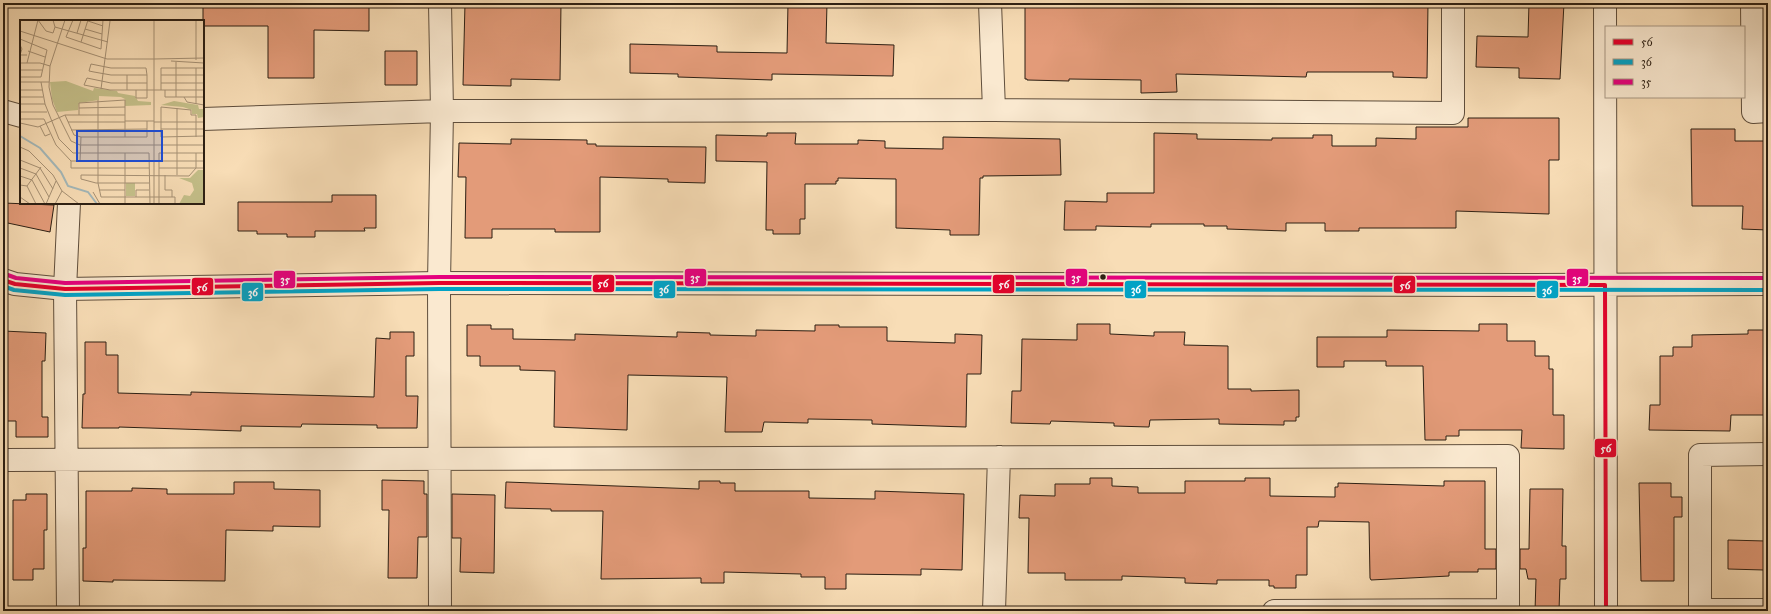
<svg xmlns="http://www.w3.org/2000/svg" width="1771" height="614" font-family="'IM FELL Great Primer',serif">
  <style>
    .building { fill: #e39b79; stroke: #2c1f13 }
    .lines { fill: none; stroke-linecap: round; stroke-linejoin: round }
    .minor-casing { stroke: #5f4e3c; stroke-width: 24 }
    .tertiary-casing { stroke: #5f4e3c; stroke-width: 24 }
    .minor { stroke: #fae9d0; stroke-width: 22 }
    .tertiary { stroke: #fae9d0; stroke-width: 22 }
    .bus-1-casing { stroke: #fae9d0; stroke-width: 7 }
    .bus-2-casing { stroke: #fae9d0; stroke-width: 7 }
    .bus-3-casing { stroke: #fae9d0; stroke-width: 7 }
    .bus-1 { stroke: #e4002b; stroke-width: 4 }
    .bus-2 { stroke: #02a2c5; stroke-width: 4 }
    .bus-3 { stroke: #e5007d; stroke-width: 4 }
    .bus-dot { fill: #2c1f13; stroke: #fae9d0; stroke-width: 1.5 }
    .inset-river { fill: none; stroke: #a3b8ba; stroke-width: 2 }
    .inset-road { fill: none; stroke: #a69175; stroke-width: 1 }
    .view { fill: #1d4ed8; fill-opacity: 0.15; stroke: #1d4ed8; stroke-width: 2 }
    .inset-edge { fill: none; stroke: #2c1f13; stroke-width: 2 }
    .line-badge { stroke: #fae9d0; stroke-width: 1.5 }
    .badge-label { font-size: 11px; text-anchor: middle; font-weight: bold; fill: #fff }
  </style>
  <rect width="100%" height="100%" fill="#f8ddb6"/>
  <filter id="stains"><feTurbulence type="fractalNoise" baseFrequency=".005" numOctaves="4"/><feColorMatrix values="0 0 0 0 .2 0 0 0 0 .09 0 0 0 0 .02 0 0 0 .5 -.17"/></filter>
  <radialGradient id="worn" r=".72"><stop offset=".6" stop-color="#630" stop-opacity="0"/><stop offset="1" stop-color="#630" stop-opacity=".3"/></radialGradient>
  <path class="building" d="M203,3H369V31L314,30V78H268V26H203Z
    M465,3H561L560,80L511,79V86L463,85Z
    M788,3H827L826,43L894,45L893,76L772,74V80L678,77V74L630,73V44L717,46V52L787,53Z
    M1025,3H1428L1427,78L1393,77V72H1307L1306,77L1176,74L1177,92L1141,93V80L1069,79V81L1027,80V79H1025Z
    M1529,3H1564L1560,79L1519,78V68L1476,67L1477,36L1528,37Z
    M385,51H417V85H385Z
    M1468,118H1559V160H1549V214L1456,211V228H1359V231H1325V223H1286V231L1227,229V226H1204V224H1151V227L1096,226V230H1064L1065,201L1107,202V193H1154V133L1197,134V139L1272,140V138H1313V135H1332V146H1376V138L1416,139V127H1468Z
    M1691,129H1735V141H1768V230L1742,229L1743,206H1692Z
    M767,133H796L795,144H858V140L885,141V148L943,149V137L1060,139L1061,175L983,176V178H980L979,235H950V230L896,228V179L838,178V181H836V184H805V219H800V234H773V230H766V225L767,162L716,161V135L767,136Z
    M511,139L587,140V144H596V146L706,147L705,183L668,182V179L600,177V232H555V229H492V238H465L466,177H458L459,143L511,144Z
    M332,195H376V228H364L365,231H315V237H287V234H257V231H238V202H332Z
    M3,203L54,205L50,232L3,222Z
    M1077,324H1110V334L1154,336V332H1185L1184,345L1228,346V389H1251V391L1299,390V417H1296V421H1284V425L1219,424V419L1150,420L1149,427L1114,426V423L1051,421L1050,424L1011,423L1012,391H1021L1022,339L1077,340Z
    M1479,324H1507V341H1535V356H1549V369H1553V415H1564V449L1521,448L1522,430H1459V436H1446V440H1425L1423,366H1386V361H1344V367H1317V337H1387V330L1479,331Z
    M467,325H491V329H513V339L575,340V334L677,337V332L710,333V335L756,336V330L815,331V325H839V327H887V341L955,343V334L982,335L981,374H967L966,427L872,424V420L808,419V423L764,422L762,432H725L727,377L628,375L627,430L554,427L555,371L520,370V366H480V356H467Z
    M1748,330H1768V415H1731L1730,431L1649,430L1650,405H1660V356H1673V347H1692V335L1748,334Z
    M3,331L46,333L45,361H42V417H48V437H16V421H3Z
    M390,332H414V356H406V396H418L417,428H377V425L302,424L301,427L241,426V431L119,427V428H82L83,394H85V342H106V355H118V393L191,395V392L374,397L376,338L390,339Z
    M1090,478H1112V486L1138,487V493H1185V481H1245V478H1270V496L1335,497V487H1338V483L1444,486V481H1485V549H1496V569H1478V572H1449V576L1371,580L1370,578L1369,522L1319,521L1318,527H1307V575H1296V588H1274V586H1269V580H1217V584L1185,583V578L1122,576V580H1065V573H1028L1029,518H1019L1020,495L1055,496V484H1090Z
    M382,480L424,481V494H427V537H418L417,578H388L389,510H382Z
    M699,481H720V483H735V491H809V498L875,499V491L964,494L962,570L921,569V575L846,574V589H825V577H801V574L724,572V583H701V578L601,579L603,511H551V509L505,508L506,482L699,489Z
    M234,482H274V489L320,490V527L273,526V531L226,530L225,581L113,580V582L83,581V548H86V491H132V488L167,489V494H234Z
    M1639,483H1671V497H1682V517H1674V581H1641Z
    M1530,489H1563L1562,546H1566V579H1560L1559,611H1535L1536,579H1528L1526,569H1520V549H1529Z
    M26,494H47V530H44V569H33V580H13V500H26Z
    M452,494L495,495L494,573L460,572L461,538H452Z
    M1728,540L1765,541L1764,570L1728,569Z"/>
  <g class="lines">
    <defs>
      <path id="minor" d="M440,3L442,111L439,283L440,611
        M990,3L994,110
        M1752,3L1753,112L1768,111
        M3,111L21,116
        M203,119L442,111L994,110L1453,113V3
        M3,460L1508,456V611
        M1700,610H1768
        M68,611L65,289L69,203
        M994,611L999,457
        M1274,611L1508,610
        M1700,611V455L1768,454"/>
      <path id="tertiary" d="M1605,3L1606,611
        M3,280L15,284L65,289L439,283L1533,285L1768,284"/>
    </defs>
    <use href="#minor" class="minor-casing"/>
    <use href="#tertiary" class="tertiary-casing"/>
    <use href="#minor" class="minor"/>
    <use href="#tertiary" class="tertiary"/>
    <defs>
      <path id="bus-1" d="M3,280L15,284L65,289L439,283L1605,285
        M1605,285L1606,611"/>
      <path id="bus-2" d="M3,286L14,290L65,295L439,289L1768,290"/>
      <path id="bus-3" d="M5,274L16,278L65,283L439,277L1768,278"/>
    </defs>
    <use href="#bus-1" class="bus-1-casing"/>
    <use href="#bus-2" class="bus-2-casing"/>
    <use href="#bus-3" class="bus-3-casing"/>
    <use href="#bus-1" class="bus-1"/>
    <use href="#bus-2" class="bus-2"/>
    <use href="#bus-3" class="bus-3"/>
  </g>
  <circle class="bus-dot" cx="1103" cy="277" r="3.5"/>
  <g transform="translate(20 20)">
    <rect width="184" height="184" fill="#f8ddb6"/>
    <path d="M46,61L73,71L74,68L97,71L98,73L115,76L118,81L131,82V85L105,86V79L101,77L79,76V80L59,83L58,90L37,92L32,79L30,62ZM154,81L178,85L179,89H184V97L178,98L177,94H172V90L163,87L141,85ZM178,150H184V184H159L164,175L170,176L174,170L172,163L159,158H170ZM106,163H115V176H106Z" fill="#c4bf89"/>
    <path class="inset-river" d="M0,116L20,128L41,152L48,166L68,172L77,184"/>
    <path class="inset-road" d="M45,0L30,46L29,67L33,85L51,121L60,125H184M53,0L46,17L81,29L83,0M134,0V39M176,0V40M68,1L83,6M35,7L88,22M65,9L82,14M0,11L87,39H134V184M57,13L61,0M0,19L27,30L21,57H0M61,22L68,0M0,25L2,29L0,35H7M8,31L25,37M134,39L184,38M151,41L184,43M156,42V77M0,43H20L30,46M7,43L18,0L26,11L33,13L35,7L33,0M176,48V84M0,50H22M107,55V70M141,55H184M0,62H29M21,62L25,84L39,119L53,133H129L130,184M127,63H91L67,58L64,65L90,70H184M141,63H184M81,69L90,1M0,70H22M116,70V78H127V55L126,48H91L71,44L69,51L74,52L91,55H127M141,70V48H184M145,70V77H184M0,77H23M164,77L167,82L184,85M78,80V163L81,177H155V184M0,84H25M0,85V100M59,88L105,87M157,88V155M0,92H27M45,95L54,115L61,117H127V101M59,95V83L105,80V117M0,99H24L36,125L51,141H129M105,101H134M48,102H105M134,102H184M0,103L18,107L45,95H105M20,106L25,116L30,114M141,109H184M51,110L127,109M176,117V95H171V90L141,87V117L184,116M0,127L9,131L33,155L42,171L59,184M105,133V184M0,140L20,148L33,169M51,141V148H129M60,141L61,117M139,141H184M0,148L16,154L29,177M139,148H184M145,155V170H152V177M0,156L12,160L25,184M129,163H76L61,159V155L169,156L176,148V133M0,165L7,166L16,184M7,166L21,147M79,170H105M73,172L80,184M0,177L10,184M116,177V170H129M26,184L36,161M35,184L42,171M139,184V133H184"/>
    <path class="view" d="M57,111H142V141H57Z"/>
    <rect width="184" height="184" class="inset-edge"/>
  </g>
  <g class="line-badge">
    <rect x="684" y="268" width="23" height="19" rx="4" fill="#e5007d"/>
    <rect x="1065" y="268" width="23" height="19" rx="4" fill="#e5007d"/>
    <rect x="1566" y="268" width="23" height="19" rx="4" fill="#e5007d"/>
    <rect x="273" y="270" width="23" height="19" rx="4" fill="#e5007d"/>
    <rect x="592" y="274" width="23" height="19" rx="4" fill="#e4002b"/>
    <rect x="992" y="274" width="23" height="20" rx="4" fill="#e4002b"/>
    <rect x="1393" y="275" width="23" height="19" rx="4" fill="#e4002b"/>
    <rect x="191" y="277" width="23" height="19" rx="4" fill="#e4002b"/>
    <rect x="653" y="280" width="23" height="19" rx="4" fill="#02a2c5"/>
    <rect x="1124" y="280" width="23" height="19" rx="4" fill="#02a2c5"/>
    <rect x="1536" y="280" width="23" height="19" rx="4" fill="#02a2c5"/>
    <rect x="241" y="282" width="23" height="20" rx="4" fill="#02a2c5"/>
    <rect x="1594" y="438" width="23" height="20" rx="4" fill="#e4002b"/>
  </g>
  <g class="badge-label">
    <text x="695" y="281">35</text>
    <text x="1076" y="281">35</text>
    <text x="1577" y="282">35</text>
    <text x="285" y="283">35</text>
    <text x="603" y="287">56</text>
    <text x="1004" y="288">56</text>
    <text x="1405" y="289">56</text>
    <text x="202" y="291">56</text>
    <text x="664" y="293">36</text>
    <text x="1136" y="293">36</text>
    <text x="1547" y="294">36</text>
    <text x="253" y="296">36</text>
    <text x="1606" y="452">56</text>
  </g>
  <rect width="1771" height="614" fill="none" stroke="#f8ddb6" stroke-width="16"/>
  <rect x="4" y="4" width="1763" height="606" fill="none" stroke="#2c1f13" stroke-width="2"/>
  <rect x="8" y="8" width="1755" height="598" fill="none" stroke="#2c1f13"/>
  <rect x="1605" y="26" width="140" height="72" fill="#fae9d0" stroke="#a89884"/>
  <rect x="1613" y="39" width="20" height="6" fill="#e4002b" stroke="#a89884"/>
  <text x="1641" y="46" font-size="12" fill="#2c1f13">56</text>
  <rect x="1613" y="59" width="20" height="6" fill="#02a2c5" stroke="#a89884"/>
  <text x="1641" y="66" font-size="12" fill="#2c1f13">36</text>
  <rect x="1613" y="79" width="20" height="6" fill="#e5007d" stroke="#a89884"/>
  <text x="1641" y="86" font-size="12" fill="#2c1f13">35</text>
  <rect width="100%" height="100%" filter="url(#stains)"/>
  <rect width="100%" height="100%" fill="url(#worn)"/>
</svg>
